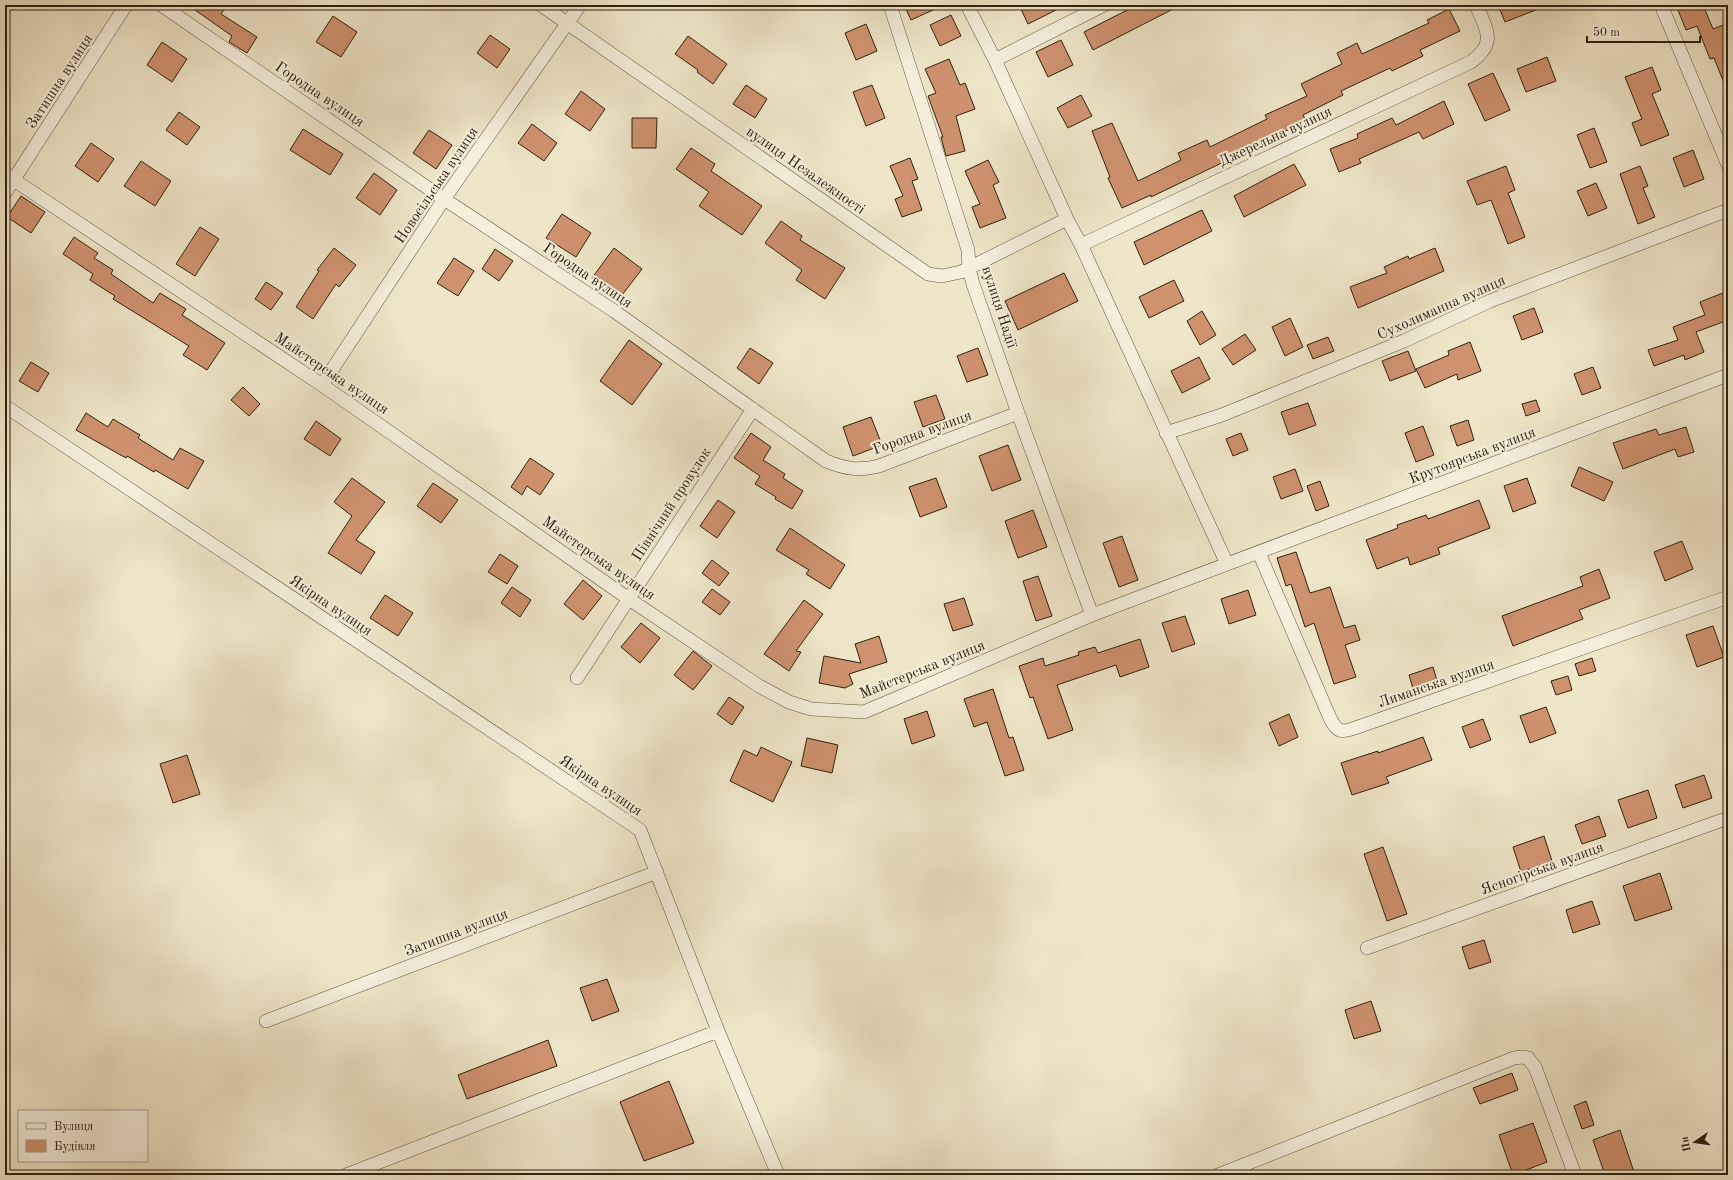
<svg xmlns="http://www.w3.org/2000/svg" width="1733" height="1180" font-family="'Old Standard TT',serif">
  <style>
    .building { fill: #cf926f; stroke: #2e210f }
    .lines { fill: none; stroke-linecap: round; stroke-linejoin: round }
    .minor-casing { stroke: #5e523e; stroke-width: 14 }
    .minor { stroke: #f5efdc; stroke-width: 13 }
    .labels { text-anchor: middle; stroke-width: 4; stroke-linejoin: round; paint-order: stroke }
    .street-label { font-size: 15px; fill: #2e210f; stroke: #f5efdc }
  </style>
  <rect width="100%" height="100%" fill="#efe6c9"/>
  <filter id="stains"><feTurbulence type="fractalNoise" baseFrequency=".005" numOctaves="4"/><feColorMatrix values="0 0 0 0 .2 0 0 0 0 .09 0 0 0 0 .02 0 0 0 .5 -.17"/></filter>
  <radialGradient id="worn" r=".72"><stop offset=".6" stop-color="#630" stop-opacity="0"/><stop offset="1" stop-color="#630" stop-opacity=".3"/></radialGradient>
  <path class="building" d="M188,5H227L221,14L257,37L247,53L229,42L232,36Z
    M904,5H944L911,20Z
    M1019,5H1066L1028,24Z
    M1137,5H1181L1093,50L1084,32Z
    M1498,5H1546V6L1505,22Z
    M1676,5H1703L1713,29L1723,25L1728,36V93L1714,58L1710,59L1697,26L1686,30Z
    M1449,9L1460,31L1420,50L1423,56L1392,71L1390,68L1341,91L1343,95L1303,115L1306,121L1261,143V144L1151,197V195L1122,208L1108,178L1110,177L1092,131L1112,123L1138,181L1181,160L1178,153L1207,140L1210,147L1267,119L1265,115L1307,96L1301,84L1342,64L1337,53L1357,43L1362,54L1429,23L1427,20Z
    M951,15L961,36L940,46L930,25Z
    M333,16L357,32L341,57L316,42Z
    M866,24L877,51L856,60L845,33Z
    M490,35L510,49L497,68L477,53Z
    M688,36L727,64L713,84L697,72L698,70L675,54Z
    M1061,40L1073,65L1048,77L1036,52Z
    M162,42L187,59L172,82L147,65Z
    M1547,57L1556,81L1526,92L1517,69Z
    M949,59L960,85L965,83L975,109L956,116L965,151L946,156L941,137H943L928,96L936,93L925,69Z
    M1652,67L1661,90L1652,94L1669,135L1641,146L1632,123L1642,119L1625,77Z
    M1493,73L1510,110L1485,121L1468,84Z
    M746,85L767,99L755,118L733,104Z
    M872,85L885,118L866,126L853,92Z
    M581,91L605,109L590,131L565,114Z
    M1081,95L1092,116L1068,128L1057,108Z
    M1444,101L1454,124L1423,139L1419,132L1359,159L1361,163L1339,172L1330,149L1358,138L1357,134L1392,118L1396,125Z
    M179,112L200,127L187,145L166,130Z
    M632,118H657L656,148H632Z
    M532,124L557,143L544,161L518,143Z
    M1594,128L1607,162L1590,168L1577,135Z
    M303,129L343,154L330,175L290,150Z
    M429,130L452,145L436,169L413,153Z
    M91,143L114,159L98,182L75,166Z
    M691,148L715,164L711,171L762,206L742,235L699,206L709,192L676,169Z
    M1693,150L1704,179L1684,187L1673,158Z
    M910,158L918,179L912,181L922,210L902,217L895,199L903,196L890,166Z
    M988,160L999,182L993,185L1006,218L980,228L972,207L980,204L965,171Z
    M141,161L171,181L155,206L124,186Z
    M1294,164L1306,185L1244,217L1234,196Z
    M1506,166L1515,190L1508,193L1525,237L1508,244L1491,200L1477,205L1467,181Z
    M1640,166L1648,186L1643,188L1655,217L1638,224L1620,174Z
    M374,173L397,190L380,215L356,198Z
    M1596,183L1607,208L1588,216L1577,191Z
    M21,196L45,212L31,233L7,217Z
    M1202,210L1212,231L1144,265L1134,242Z
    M562,214L591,233L576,257L546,238Z
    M781,221L802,236L800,240L845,268L825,299L796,280L802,270L765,243Z
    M200,227L219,239L195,276L176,264Z
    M74,237L98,253L94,258L113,270L111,274L153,303L160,293L186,309L182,315L225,343L207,370L183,355L189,346L113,299L115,296L90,280L93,274L63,254Z
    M334,248L356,265L339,287L336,284L313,319L296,307L319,271L317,270Z
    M614,248L642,269L619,299L592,278Z
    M1435,248L1444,271L1358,308L1350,287L1387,273L1384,267L1408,256L1409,259Z
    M495,249L513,261L499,281L482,269Z
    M454,258L474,271L458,296L437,283Z
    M1064,273L1078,301L1018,330L1005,301Z
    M1174,280L1184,301L1149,318L1139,297Z
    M266,282L283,293L271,310L255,299Z
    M1728,291V320L1696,332L1704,352L1685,360L1684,355L1654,366L1648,350L1678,340L1673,327L1705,315L1700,302Z
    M1534,308L1543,332L1522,340L1513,316Z
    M1202,311L1216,335L1200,345L1187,321Z
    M1290,318L1303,347L1285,356L1272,327Z
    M1245,334L1256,350L1233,365L1222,349Z
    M1328,337L1334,351L1313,359L1307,345Z
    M629,340L662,364L632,405L600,381Z
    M1470,342L1481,371L1458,380L1457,374L1425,388L1416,369L1449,355L1448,351Z
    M750,348L773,363L759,384L737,368Z
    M978,348L988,375L967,382L957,356Z
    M1408,351L1416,371L1390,381L1382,361Z
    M1199,357L1210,379L1182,393L1171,371Z
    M31,362L49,373L38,392L19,381Z
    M1593,367L1601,388L1582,395L1574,374Z
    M243,387L260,404L249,416L231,400Z
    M936,395L945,419L923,427L914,402Z
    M1536,400L1540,411L1526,416L1522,404Z
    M1308,403L1316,425L1289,435L1281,412Z
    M86,413L108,427L113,419L140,435L138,438L173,460L180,448L204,461L188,489L155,470L154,472L127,456L126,458L76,430Z
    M871,417L882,445L853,456L843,427Z
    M1468,420L1474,440L1457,446L1450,426Z
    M316,421L341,439L330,456L304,439Z
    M1423,426L1434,455L1416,462L1405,433Z
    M1686,427L1694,452L1678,457L1675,449L1623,469L1613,443L1656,429L1659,435Z
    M751,433L771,447L763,460L785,474L783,478L803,491L792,509L775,499L776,497L755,484L760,476L734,458Z
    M1241,433L1248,450L1233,456L1226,439Z
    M1008,445L1021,480L992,491L979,456Z
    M530,458L554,474L540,495L527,486L522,495L511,487Z
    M1579,467L1613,482L1604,501L1571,486Z
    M1295,469L1303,491L1281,499L1273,477Z
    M352,478L385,502L356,540L375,552L361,574L328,553L352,516L334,502Z
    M936,478L947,507L920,517L909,487Z
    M1527,478L1536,503L1513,512L1504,486Z
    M1320,481L1329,506L1316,511L1307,486Z
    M433,483L458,500L441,523L417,506Z
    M718,500L735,512L717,538L700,526Z
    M1479,500L1490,528L1438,548L1440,554L1410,565L1408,557L1377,569L1366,540L1398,528L1397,525L1426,515L1428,519Z
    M1033,510L1047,547L1018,558L1005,521Z
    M790,528L845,565L830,589L806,574L809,570L776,550Z
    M1122,536L1138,580L1119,587L1103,543Z
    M1682,541L1693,569L1665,581L1654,552Z
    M1296,552L1310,593L1330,587L1344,628L1355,625L1360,640L1345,645L1356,677L1334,684L1314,623L1305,627L1291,584L1286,586L1277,558Z
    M500,554L518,566L507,584L488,572Z
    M712,560L729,573L719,586L702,573Z
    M1599,569L1610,598L1579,610L1583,619L1513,646L1502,616L1583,586L1580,577Z
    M1038,576L1052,616L1036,621L1023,581Z
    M583,580L602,596L583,620L564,604Z
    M512,587L531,600L520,617L501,603Z
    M712,589L730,602L720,615L702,602Z
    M1248,590L1256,615L1229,624L1221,599Z
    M385,595L413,613L398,636L370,618Z
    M964,598L973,625L953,631L944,604Z
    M804,600L823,614L796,651L801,652L789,671L764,654Z
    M1185,616L1195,644L1172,652L1162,623Z
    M641,623L660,638L640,663L621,647Z
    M1713,626L1724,657L1697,667L1686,635Z
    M879,636L887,662L849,674L853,684L845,688L819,683L824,656L861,663L855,644Z
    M1140,639L1149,667L1120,677L1116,665L1057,685L1073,730L1048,739L1033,697L1030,698L1019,666L1043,658L1045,666L1079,655L1078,652L1095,647L1098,653Z
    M693,651L712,666L693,690L674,675Z
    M1592,658L1596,671L1579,676L1575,664Z
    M1433,667L1438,684L1414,692L1409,675Z
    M1568,676L1572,690L1556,695L1551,681Z
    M993,689L1009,738L1013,737L1024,770L1005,776L987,722L974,727L964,699Z
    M729,697L744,707L732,725L717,714Z
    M1546,707L1556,733L1530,743L1520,716Z
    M927,711L935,736L912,744L904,719Z
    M1289,714L1298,737L1279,746L1269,723Z
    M1483,719L1491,740L1470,748L1462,727Z
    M1423,737L1432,760L1386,777L1389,783L1352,795L1341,763L1378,751V753Z
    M807,738L838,745L832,773L801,766Z
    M761,747L792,762L773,802L730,781L744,750L757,756Z
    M187,755L200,794L173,803L160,764Z
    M1704,775L1712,798L1683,808L1675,785Z
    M1648,790L1657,818L1628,828L1618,800Z
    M1599,816L1606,836L1582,844L1575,825Z
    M1544,836L1552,861L1521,872L1513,847Z
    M1383,847L1407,914L1387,921L1364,854Z
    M1660,873L1672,909L1635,921L1623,886Z
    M1592,901L1600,924L1573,933L1566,910Z
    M1484,940L1491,962L1469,969L1462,947Z
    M607,979L619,1011L592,1021L580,988Z
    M1371,1001L1381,1031L1354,1039L1345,1010Z
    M548,1040L557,1066L467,1099L458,1075Z
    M1512,1073L1518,1090L1480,1104L1473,1088Z
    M669,1081L694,1143L644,1161L620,1102Z
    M1586,1101L1594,1125L1582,1129L1574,1106Z
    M1533,1123L1547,1162L1513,1175L1499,1135Z
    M1620,1130L1635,1175H1605L1593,1140Z"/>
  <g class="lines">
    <defs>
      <path id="minor" d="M161,5L444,199L614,311L826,461C846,469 858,471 879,466L1018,413
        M541,5L928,274L942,276L961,272L1067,219
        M890,5L968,250L969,268L973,284L1018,413L1092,615
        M967,5L995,60L1067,219L1081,245L1227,564
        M1661,5L1728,165
        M995,60L1104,5
        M5,174L322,385L629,599L759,686L789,702L811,709L864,712L1092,615L1728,375
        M5,193L126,5
        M1081,245L1471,62C1497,43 1487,30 1476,5
        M322,385L444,199L580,5
        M5,406L640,830L718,1031L778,1175
        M1166,433L1222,415L1404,341L1490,301L1728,210
        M1259,553L1330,718C1337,732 1341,733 1355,728L1728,597
        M577,678L753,409
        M1367,948L1728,818
        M266,1021L657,872
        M346,1175L718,1031
        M1218,1175L1514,1058L1521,1057L1528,1058L1535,1067L1575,1175"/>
    </defs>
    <use href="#minor" class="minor-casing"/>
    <use href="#minor" class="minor"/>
  </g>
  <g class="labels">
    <g class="street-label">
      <text transform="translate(59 81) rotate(-57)" y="5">Затишна вулиця</text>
      <text transform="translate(320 94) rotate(34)" y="5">Городна вулиця</text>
      <text transform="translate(1275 136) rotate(-25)" y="5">Джерельна вулиця</text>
      <text transform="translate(806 170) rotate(35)" y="5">вулиця Незалежності</text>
      <text transform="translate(436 185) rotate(-56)" y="5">Новосільська вулиця</text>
      <text transform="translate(588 275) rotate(34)" y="5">Городна вулиця</text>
      <text transform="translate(1000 307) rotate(72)" y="5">вулиця Надії</text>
      <text transform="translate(1441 307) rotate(-24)" y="5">Сухолиманна вулиця</text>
      <text transform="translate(332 373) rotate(34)" y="5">Майстерська вулиця</text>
      <text transform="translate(922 432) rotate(-20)" y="5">Городна вулиця</text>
      <text transform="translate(1472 455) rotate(-21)" y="5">Крутоярська вулиця</text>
      <text transform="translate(671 504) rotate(-57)" y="5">Північний провулок</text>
      <text transform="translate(599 558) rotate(35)" y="5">Майстерська вулиця</text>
      <text transform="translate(331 605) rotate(34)" y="5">Якірна вулиця</text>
      <text transform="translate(922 669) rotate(-22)" y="5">Майстерська вулиця</text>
      <text transform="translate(1436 683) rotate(-19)" y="5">Лиманська вулиця</text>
      <text transform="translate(601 785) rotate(34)" y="5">Якірна вулиця</text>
      <text transform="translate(1542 868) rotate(-20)" y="5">Ясногірська вулиця</text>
      <text transform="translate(456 932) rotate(-21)" y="5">Затишна вулиця</text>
    </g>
  </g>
  <rect width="1733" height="1180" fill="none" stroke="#efe6c9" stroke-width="20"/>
  <rect x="6" y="6" width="1721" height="1168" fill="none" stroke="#2e210f" stroke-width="2"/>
  <rect x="10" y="10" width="1713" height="1160" fill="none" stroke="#2e210f"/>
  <rect x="18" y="1110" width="130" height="52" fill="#f5efdc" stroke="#a59d8a"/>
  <rect x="26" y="1123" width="20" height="6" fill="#f5efdc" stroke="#a59d8a"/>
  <text x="54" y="1130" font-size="12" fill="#2e210f">Вулиця</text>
  <rect x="26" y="1140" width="20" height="12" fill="#cf926f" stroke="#a59d8a"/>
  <text x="54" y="1150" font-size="12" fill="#2e210f">Будівля</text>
  <g transform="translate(1695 1142) rotate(257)" stroke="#f5efdc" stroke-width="3" paint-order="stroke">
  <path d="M0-3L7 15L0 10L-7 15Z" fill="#2e210f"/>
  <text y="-6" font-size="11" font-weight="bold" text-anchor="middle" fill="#2e210f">Пн</text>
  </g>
  <path d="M1587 36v6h113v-6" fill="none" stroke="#2e210f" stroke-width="2"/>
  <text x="1593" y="36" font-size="12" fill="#2e210f" stroke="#f5efdc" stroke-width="3" paint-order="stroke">50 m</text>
  <rect width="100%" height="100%" filter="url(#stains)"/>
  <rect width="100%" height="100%" fill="url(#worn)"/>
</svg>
